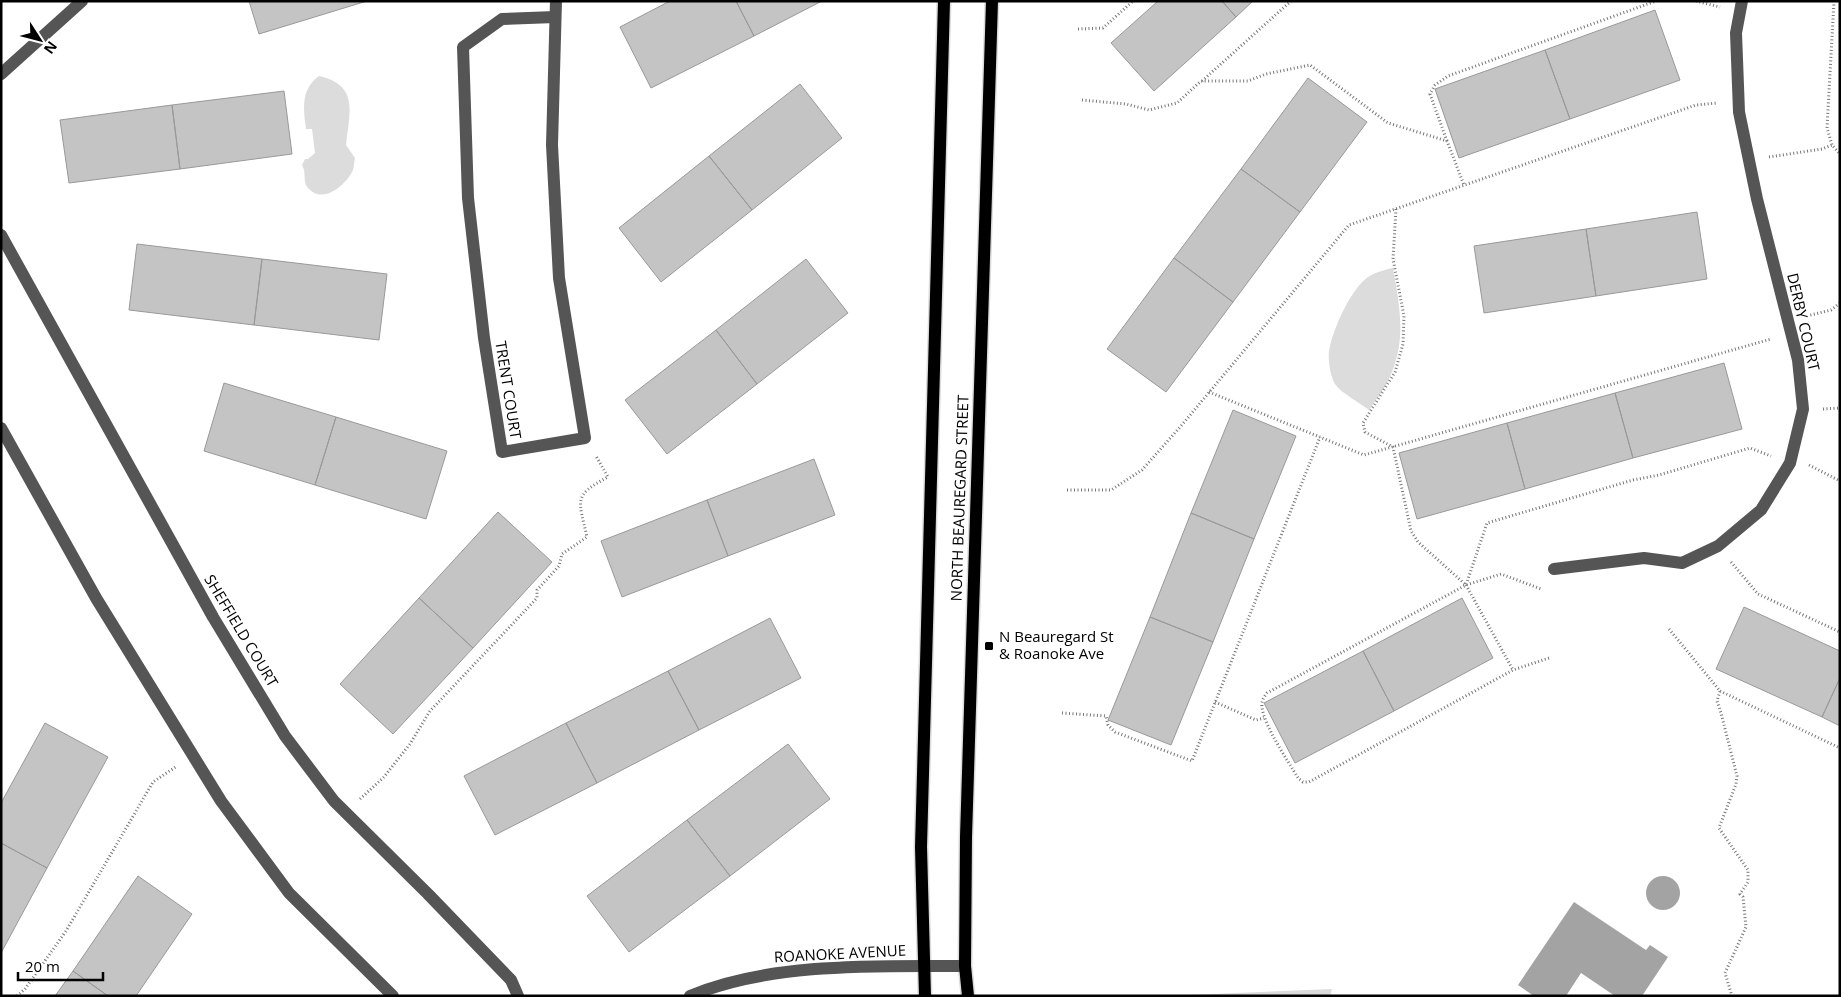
<svg xmlns="http://www.w3.org/2000/svg" width="1841" height="997" font-family="'Open Sans',sans-serif">
  <style>
    .green { fill: #dcdcdc }
    .water { fill: #a3a3a3 }
    .building { fill: #c4c4c4; stroke: #999 }
    .lines { fill: none; stroke-linecap: round; stroke-linejoin: round }
    .major-casing { stroke: #dbdbdb; stroke-width: 15 }
    .path { stroke: #777; stroke-width: 3; stroke-dasharray: 1 2.5; stroke-linecap: butt }
    .minor { stroke: #555; stroke-width: 12 }
    .major { stroke: #000; stroke-width: 12 }
    .poi-dot { fill: #000; stroke: #fff; stroke-width: 2 }
    .labels { text-anchor: middle; stroke-width: 4; stroke-linejoin: round; paint-order: stroke }
    .street-label { font-size: 15px; fill: #000; stroke: #fff }
    .poi-label { font-size: 15px; fill: #000; stroke: #fff; text-anchor: start }
  </style>
  <rect width="100%" height="100%" fill="#fff"/>
  <path class="green" d="M319,76C360,85 349,114 346,145L355,158C354,162 354,167 353,170C346,185 323,205 308,188C302,181 307,173 302,165L305,159H308L315,153L312,129H306C303,108 301,89 319,76Z
    M1393,268C1399,303 1406,335 1393,369C1388,384 1378,397 1369,410C1360,403 1341,393 1335,384C1330,375 1328,361 1329,351C1333,329 1350,290 1368,277C1376,272 1384,270 1393,268Z
    M1332,989L1330,996H1166Z"/>
  <path class="water" d="M1646 893a17 17 0 1 1 34 0a17 17 0 1 1-34 0Z
    M1574,902L1646,950L1650,945L1668,957L1642,996H1615L1581,973L1566,996H1534L1518,985Z"/>
  <path class="building" d="M249,1H367L259,34Z
    M670,1H736L754,36L651,88L620,27Z
    M736,1H822L754,36Z
    M1158,1H1222L1236,17L1154,91L1111,43Z
    M1222,1H1253L1236,17Z
    M1655,10L1680,80L1570,119L1545,50Z
    M1545,50L1570,119L1459,158L1435,89Z
    M1308,78L1367,122L1300,212L1241,169Z
    M800,84L842,138L752,210L709,156Z
    M284,91L292,154L180,169L172,105Z
    M172,105L180,169L69,183L60,120Z
    M709,156L752,210L661,282L619,228Z
    M1241,169L1300,212L1233,302L1174,258Z
    M1697,212L1707,279L1596,296L1586,229Z
    M1586,229L1596,296L1484,313L1474,246Z
    M137,244L262,259L254,325L129,310Z
    M1174,258L1233,302L1166,392L1107,349Z
    M262,259L387,274L379,340L254,325Z
    M806,259L848,313L757,384L716,330Z
    M716,330L757,384L667,454L625,400Z
    M1724,363L1742,429L1633,458L1615,393Z
    M224,383L336,417L315,485L204,451Z
    M1615,393L1633,458L1525,489L1507,423Z
    M1233,410L1296,436L1254,539L1191,513Z
    M336,417L447,451L426,519L315,485Z
    M1507,423L1525,489L1417,519L1399,453Z
    M814,459L835,515L728,556L707,500Z
    M707,500L728,556L622,597L601,541Z
    M498,512L552,562L473,648L419,598Z
    M1191,513L1254,539L1213,642L1150,617Z
    M419,598L473,648L393,734L340,684Z
    M1462,598L1493,658L1394,711L1363,651Z
    M1744,607L1840,651V678L1822,717L1716,669Z
    M1150,617L1213,642L1171,745L1108,720Z
    M770,618L801,678L699,730L668,671Z
    M1363,651L1394,711L1295,763L1264,703Z
    M668,671L699,730L597,783L566,723Z
    M1840,678V726L1822,717Z
    M45,723L108,757L47,868L1,843V803Z
    M566,723L597,783L495,835L464,776Z
    M788,744L830,799L730,876L687,820Z
    M687,820L730,876L629,952L587,896Z
    M1,843L47,868L1,953Z
    M138,876L192,914L136,996H108L73,971Z
    M73,971L108,996H55Z"/>
  <g class="lines">
    <defs>
      <path id="major" d="M925,996L921,847L944,1
        M968,996L965,966L966,837L992,1"/>
    </defs>
    <use href="#major" class="major-casing"/>
    <path class="path" d="M1696,1L1720,7
      M1834,1L1827,128L1832,145L1840,154
      M1078,29L1103,28L1133,1
      M1202,81L1291,1
      M1082,100L1126,104L1149,110L1177,103L1201,81H1248L1266,74L1310,65L1388,123L1447,141L1464,185
      M1447,141L1430,94L1435,85L1448,76L1656,1
      M1769,157L1822,149L1832,145
      M1396,209L1393,259L1404,316L1403,344L1395,372L1363,423L1365,432L1393,447L1411,531L1418,542L1466,585L1501,574L1541,589
      M1807,316L1831,310L1840,303
      M1209,392L1364,455L1771,339
      M1823,409L1840,408
      M1809,465L1840,481
      M1067,490H1111L1142,470L1181,426L1349,225L1696,105L1718,103
      M1731,562L1758,594L1840,632
      M1466,585L1513,670
      M1669,629L1720,691L1717,701L1721,713L1737,776L1736,784L1719,828L1748,870V882L1740,894L1743,897L1746,927L1725,973L1732,996
      M1549,658L1513,670L1309,782H1303L1298,778C1288,761 1264,726 1262,707C1261,701 1264,697 1267,693L1466,585L1487,523L1633,480L1659,475L1750,448L1771,456
      M1720,691L1840,748
      M1215,702L1256,720L1264,718
      M1062,713L1106,716L1108,725L1115,732L1192,761L1320,437
      M360,799L384,777L410,744L430,711L537,598V590L559,566L562,554L587,537C579,500 572,496 608,477L596,456
      M17,996L25,989L66,931L153,782L177,766"/>
    <path class="minor" d="M555,17L502,19L463,47L468,198L484,338L502,452L585,438L559,278L552,145L556,1
      M1,74L82,1
      M1,235L213,617L285,736L334,801L428,894L511,980L518,996
      M1,428L96,598L221,801L289,893L393,996
      M1554,569L1644,558L1682,563L1718,546L1761,510L1790,463L1803,409L1798,360L1757,199L1739,112L1736,33L1742,1
      M690,996C770,962 879,966 965,966"/>
    <use href="#major" class="major"/>
  </g>
  <rect class="poi-dot" x="984" y="641" width="10" height="10" rx="2.5"/>
  <g class="labels">
    <g class="street-label">
      <text transform="translate(1803 322) rotate(77)" y="5">DERBY COURT</text>
      <text transform="translate(508 390) rotate(81)" y="5">TRENT COURT</text>
      <text transform="translate(960 498) rotate(-88)" y="5">NORTH BEAUREGARD STREET</text>
      <text transform="translate(241 631) rotate(59)" y="5">SHEFFIELD COURT</text>
      <text transform="translate(840 954) rotate(-3)" y="5">ROANOKE AVENUE</text>
    </g>
    <g class="poi-label">
      <text x="999" y="642">N Beauregard St<tspan x="999" dy="17">&amp; Roanoke Ave</tspan></text>
    </g>
  </g>
  <rect width="1841" height="997" fill="none" stroke="#000000" stroke-width="5"/>
  <g transform="translate(40 40) rotate(126)" stroke="#ffffff" stroke-width="4" paint-order="stroke">
  <path d="M0-4L9 19L0 12L-9 19Z" fill="#000000"/>
  <text y="-8" font-size="14" font-weight="bold" text-anchor="middle" fill="#000000">N</text>
  </g>
  <path d="M18 972v8h85v-8" fill="none" stroke="#000000" stroke-width="2.5"/>
  <text x="25" y="972" font-size="15" fill="#000000" stroke="#ffffff" stroke-width="4" paint-order="stroke">20 m</text>
</svg>
